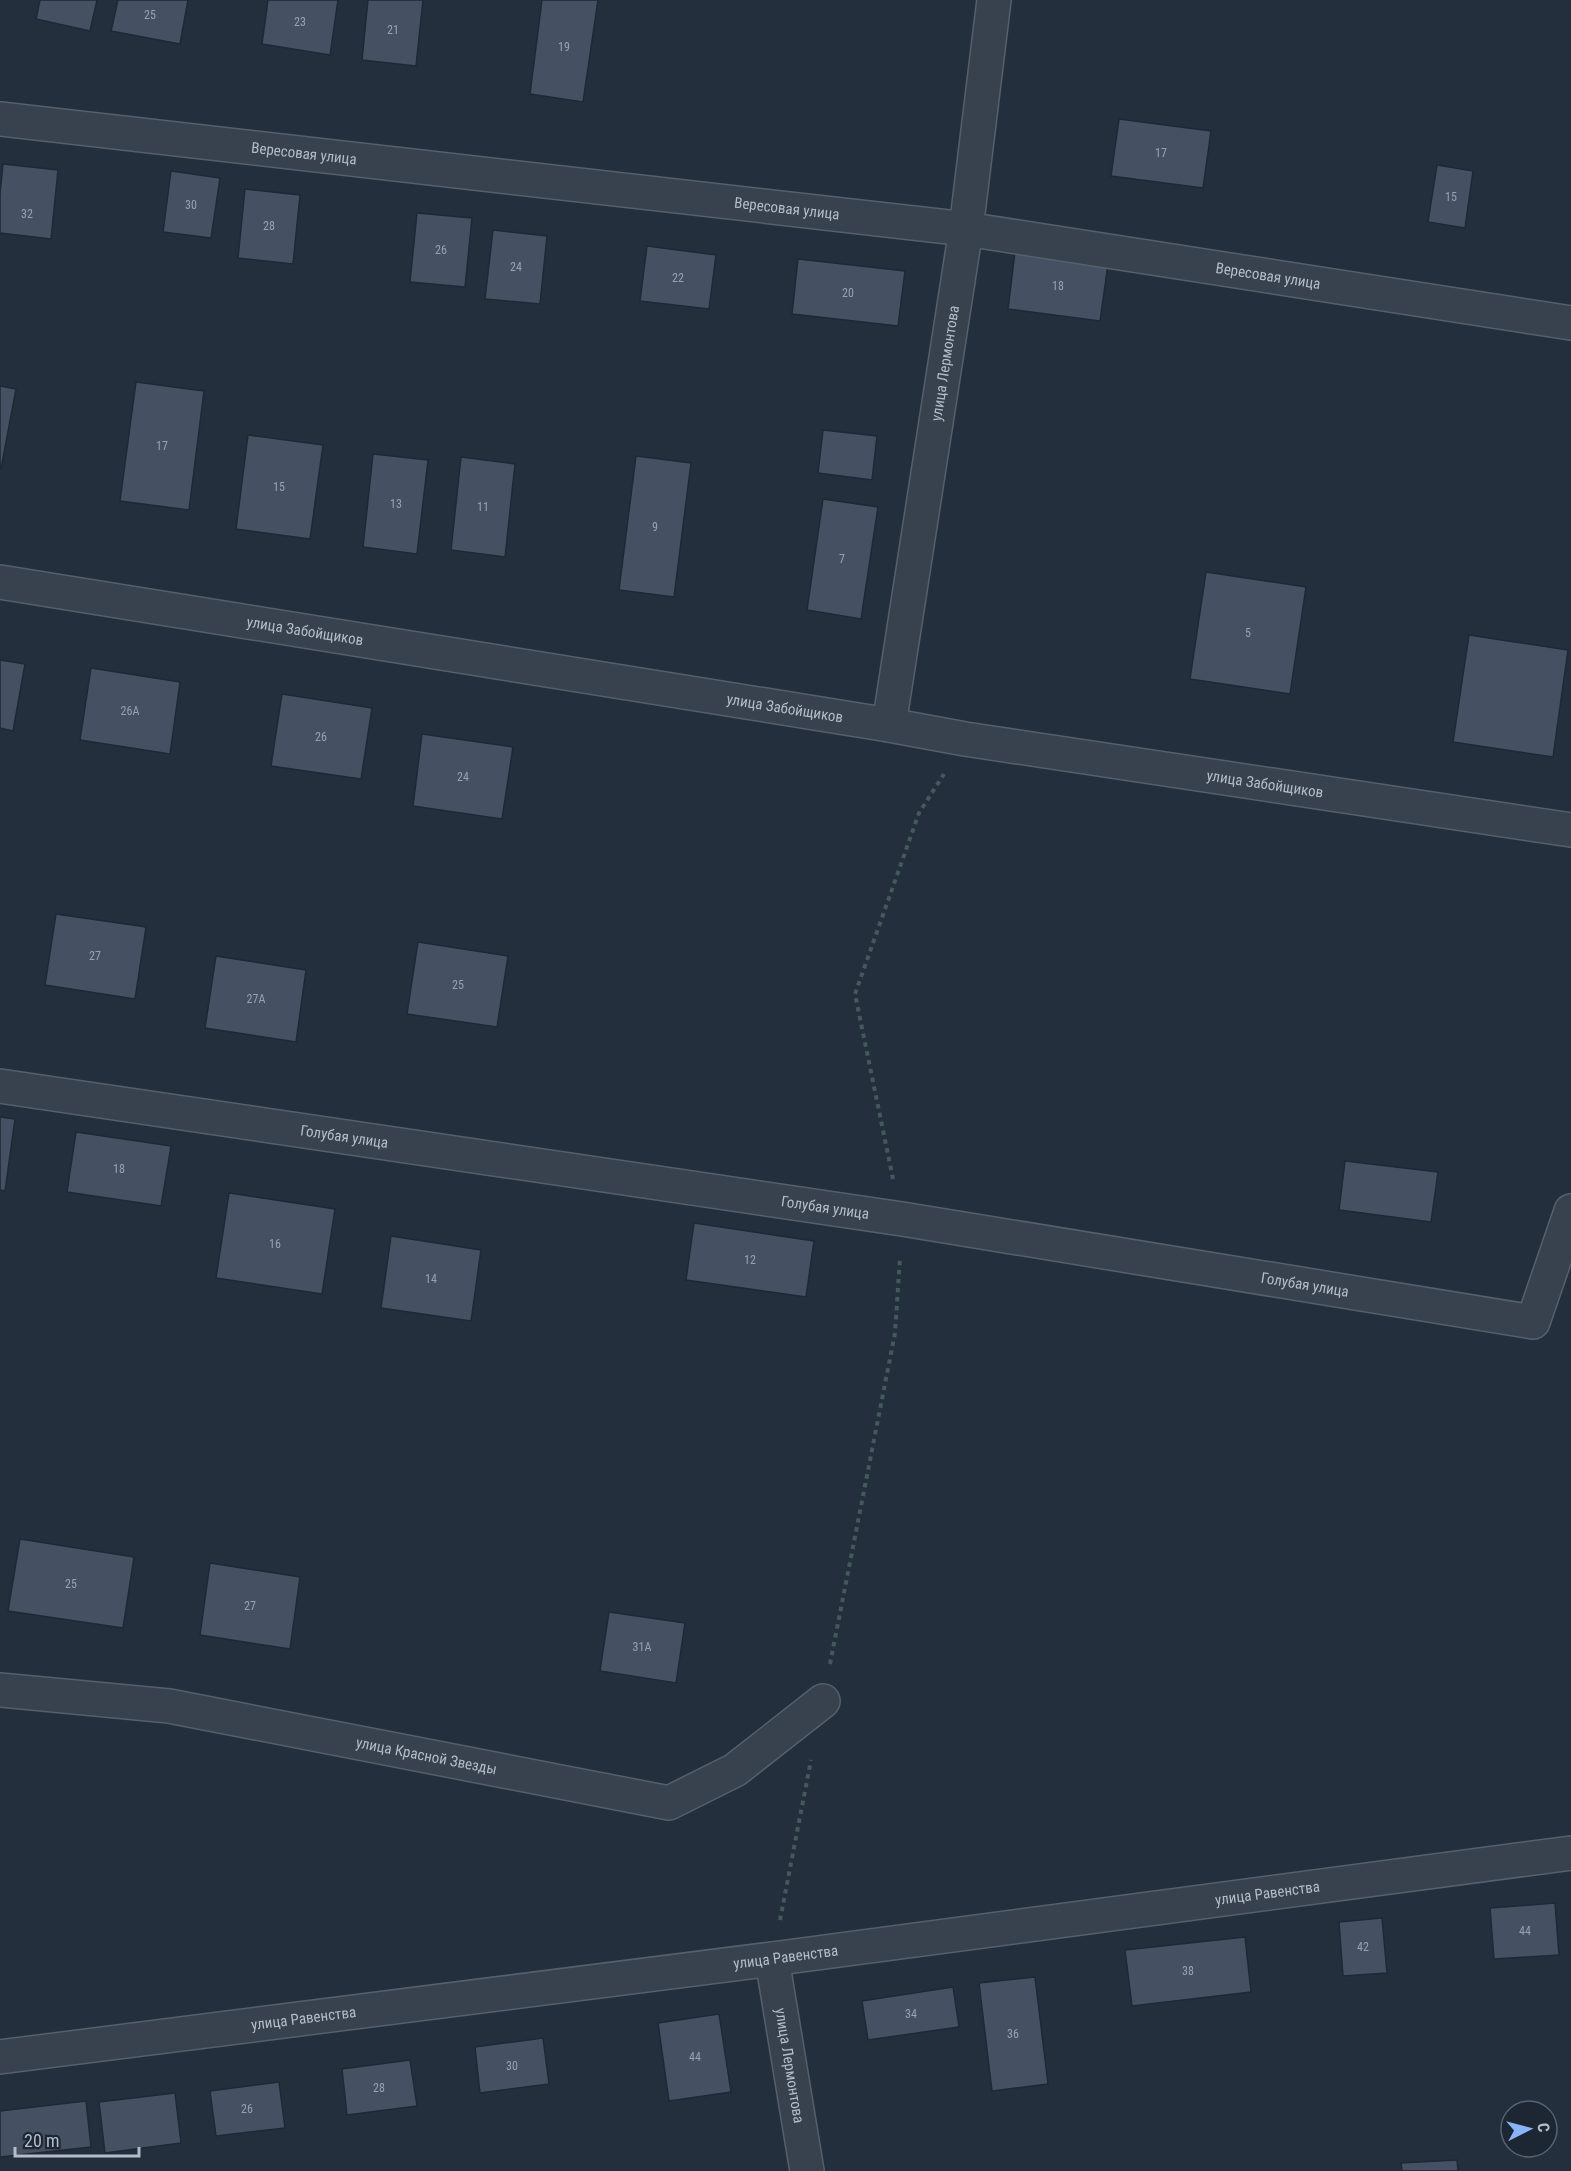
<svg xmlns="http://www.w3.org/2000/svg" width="1571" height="2171" font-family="'Roboto Condensed',sans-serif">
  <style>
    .building { fill: #455162; stroke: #1f2835; stroke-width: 1.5 }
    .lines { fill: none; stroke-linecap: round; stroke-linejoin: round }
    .minor-casing { stroke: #565f6c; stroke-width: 36 }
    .tertiary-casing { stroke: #565f6c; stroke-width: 36 }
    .path { stroke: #44595c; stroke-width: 4; stroke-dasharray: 4.5 4.5; stroke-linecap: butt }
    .minor { stroke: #38414e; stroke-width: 33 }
    .tertiary { stroke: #38414e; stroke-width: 33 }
    .labels { text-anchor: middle; stroke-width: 4.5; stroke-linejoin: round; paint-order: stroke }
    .number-label { font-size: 12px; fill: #98a1af }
    .street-label { font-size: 15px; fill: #b4bcc9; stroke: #1d2633 }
  </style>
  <rect width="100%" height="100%" fill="#242f3e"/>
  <path class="building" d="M40,0H97L90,31L36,19Z
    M118,0H188L180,44L111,31Z
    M268,0H338L330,55L262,44Z
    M368,0H423L416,66L362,60Z
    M542,0H598L583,102L530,94Z
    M1119,119L1211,131L1203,188L1111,176Z
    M3,164L58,170L51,239L0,233V194Z
    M1437,165L1473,171L1465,228L1428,222Z
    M171,171L220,178L211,238L163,232Z
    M245,189L300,195L293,264L238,258Z
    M417,213L472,218L465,287L410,282Z
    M493,230L547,236L540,304L485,299Z
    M647,246L716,255L709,309L640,301Z
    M1015,252L1108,264L1100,321L1008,309Z
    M798,259L905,271L898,326L792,314Z
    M136,382L204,391L189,510L120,501Z
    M0,386L16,389L1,469H0Z
    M823,430L877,436L872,480L818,473Z
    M248,435L323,445L310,539L236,529Z
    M373,454L428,460L417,554L363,547Z
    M636,456L691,463L674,597L619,590Z
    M461,457L515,464L505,557L451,550Z
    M823,499L878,507L861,619L807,610Z
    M1206,572L1306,587L1290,694L1190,679Z
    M1469,635L1568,650L1553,757L1453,742Z
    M0,660L25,664L13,731L0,728Z
    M91,668L180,682L170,754L80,740Z
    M282,694L372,708L361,779L271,766Z
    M422,734L513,747L502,819L413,806Z
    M56,914L146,927L135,999L45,985Z
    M418,942L508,956L497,1027L407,1014Z
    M216,956L306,970L296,1042L205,1028Z
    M0,1117L15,1119L5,1191L0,1190Z
    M76,1132L171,1146L161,1206L67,1192Z
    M1345,1161L1438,1172L1431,1222L1339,1210Z
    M229,1193L335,1209L322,1294L216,1278Z
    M694,1223L814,1241L806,1297L686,1280Z
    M391,1236L481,1250L471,1321L381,1308Z
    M20,1539L134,1557L123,1628L8,1611Z
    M210,1563L300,1577L290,1649L200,1635Z
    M609,1612L685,1623L676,1683L600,1671Z
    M1555,1903L1559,1955L1494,1959L1490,1908Z
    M1382,1918L1387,1973L1343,1976L1339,1922Z
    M1245,1937L1251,1992L1132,2006L1125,1950Z
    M1035,1977L1048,2084L992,2091L979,1983Z
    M953,1987L959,2027L868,2040L862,2001Z
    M719,2014L731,2092L669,2101L658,2023Z
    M543,2038L549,2084L480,2093L475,2047Z
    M410,2060L417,2106L347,2115L342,2069Z
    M279,2082L285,2128L216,2136L210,2091Z
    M175,2093L181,2143L105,2153L99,2102Z
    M86,2101L91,2147L0,2157V2111Z
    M1457,2160L1458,2171H1402L1401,2163Z"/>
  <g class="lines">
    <defs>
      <g id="minor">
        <path id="s1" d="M0,119L966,229L1571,323"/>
        <path id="s2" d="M889,725L966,229L994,0"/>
        <path id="s3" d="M0,1086L902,1219L1533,1322L1571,1211"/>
        <path id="s4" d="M0,1690L169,1706L669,1803L735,1770L823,1701"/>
        <path id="s5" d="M772,1959L807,2171"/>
        <path id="s6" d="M0,2057L772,1959L1571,1853"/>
      </g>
      <g id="tertiary">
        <path id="s7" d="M0,582L889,725L965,739L1571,830"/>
      </g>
    </defs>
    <use href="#minor" class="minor-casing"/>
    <use href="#tertiary" class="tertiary-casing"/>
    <path class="path" d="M893,1179L855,994L919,813L944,774
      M830,1664L895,1333L900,1258
      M780,1920L811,1760"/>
    <use href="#minor" class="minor"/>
    <use href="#tertiary" class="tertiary"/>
  </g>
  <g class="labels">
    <g class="number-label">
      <text x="150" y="19">25</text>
      <text x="300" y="26">23</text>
      <text x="393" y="34">21</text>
      <text x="564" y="51">19</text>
      <text x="1161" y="157">17</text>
      <text x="1451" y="201">15</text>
      <text x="191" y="209">30</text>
      <text x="27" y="218">32</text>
      <text x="269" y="230">28</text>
      <text x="441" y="254">26</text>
      <text x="516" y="271">24</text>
      <text x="678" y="282">22</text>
      <text x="1058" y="290">18</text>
      <text x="848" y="297">20</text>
      <text x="162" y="450">17</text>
      <text x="279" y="491">15</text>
      <text x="396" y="508">13</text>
      <text x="483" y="511">11</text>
      <text x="655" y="531">9</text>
      <text x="842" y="563">7</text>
      <text x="1248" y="637">5</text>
      <text x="130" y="715">26А</text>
      <text x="321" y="741">26</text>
      <text x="463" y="781">24</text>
      <text x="95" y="960">27</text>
      <text x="458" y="989">25</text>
      <text x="256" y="1003">27А</text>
      <text x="119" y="1173">18</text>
      <text x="275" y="1248">16</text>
      <text x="750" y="1264">12</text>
      <text x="431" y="1283">14</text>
      <text x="71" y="1588">25</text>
      <text x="250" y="1610">27</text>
      <text x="642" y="1651">31А</text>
      <text x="1525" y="1935">44</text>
      <text x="1363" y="1951">42</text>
      <text x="1188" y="1975">38</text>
      <text x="911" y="2018">34</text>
      <text x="1013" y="2038">36</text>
      <text x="695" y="2061">44</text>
      <text x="512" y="2070">30</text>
      <text x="379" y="2092">28</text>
      <text x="247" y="2113">26</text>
    </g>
    <g class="street-label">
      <text dy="5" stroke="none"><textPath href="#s1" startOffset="306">Вересовая улица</textPath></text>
      <text dy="5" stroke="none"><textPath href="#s1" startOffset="792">Вересовая улица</textPath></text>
      <text dy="5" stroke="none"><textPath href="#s1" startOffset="1278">Вересовая улица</textPath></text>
      <text dy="5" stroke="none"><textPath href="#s2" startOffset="366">улица Лермонтова</textPath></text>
      <text dy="5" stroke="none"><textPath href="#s7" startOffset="309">улица Забойщиков</textPath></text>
      <text dy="5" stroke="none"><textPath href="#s7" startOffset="795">улица Забойщиков</textPath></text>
      <text dy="5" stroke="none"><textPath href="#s7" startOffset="1281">улица Забойщиков</textPath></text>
      <text dy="5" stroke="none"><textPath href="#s3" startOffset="348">Голубая улица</textPath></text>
      <text dy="5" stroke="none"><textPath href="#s3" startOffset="834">Голубая улица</textPath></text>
      <text dy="5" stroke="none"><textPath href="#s3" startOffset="1320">Голубая улица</textPath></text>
      <text dy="5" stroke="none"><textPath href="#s4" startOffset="432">улица Красной Звезды</textPath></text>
      <text dy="5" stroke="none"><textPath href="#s6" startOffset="1278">улица Равенства</textPath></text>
      <text dy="5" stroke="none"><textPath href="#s6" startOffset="792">улица Равенства</textPath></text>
      <text dy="5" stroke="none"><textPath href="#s6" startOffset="306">улица Равенства</textPath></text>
      <text dy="5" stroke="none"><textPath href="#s5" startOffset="108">улица Лермонтова</textPath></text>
    </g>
  </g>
  <g transform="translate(1529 2129) rotate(84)"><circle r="28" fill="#1d2633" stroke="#59626f" stroke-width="1.5"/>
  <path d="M0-4.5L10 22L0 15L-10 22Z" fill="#8ab4f8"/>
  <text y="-9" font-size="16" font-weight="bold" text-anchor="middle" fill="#b4bcc9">С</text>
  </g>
  <path d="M15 2147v9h124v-9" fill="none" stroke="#b4bcc9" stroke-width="3"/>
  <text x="24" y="2147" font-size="18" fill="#b4bcc9" stroke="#1d2633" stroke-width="4.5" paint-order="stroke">20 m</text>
</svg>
